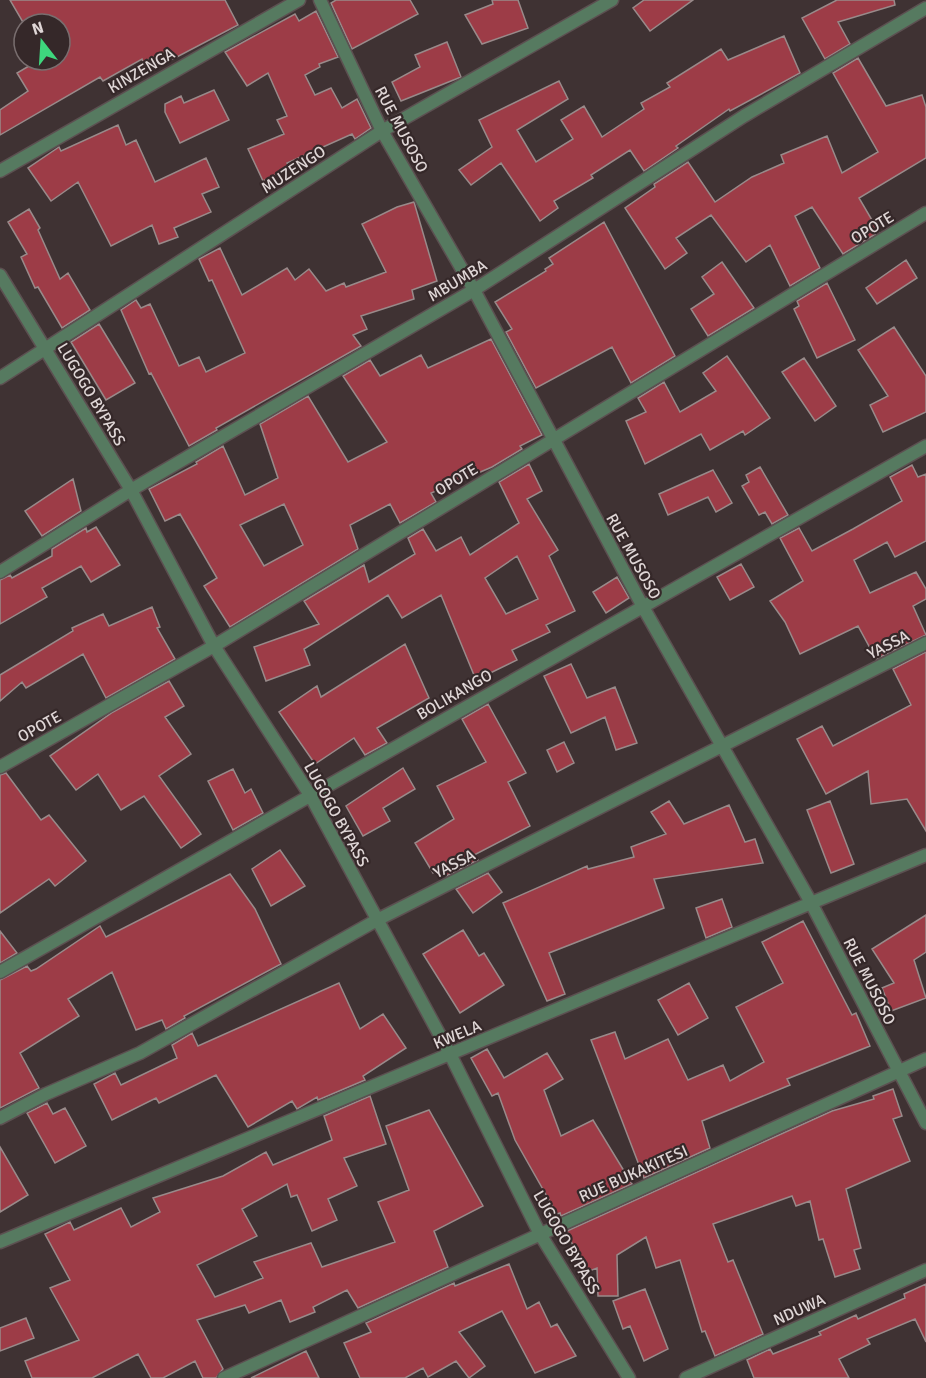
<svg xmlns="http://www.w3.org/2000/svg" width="926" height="1378" font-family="Signika,sans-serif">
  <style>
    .building { fill: #9d3c47; stroke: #998a8a; stroke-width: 1.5; fill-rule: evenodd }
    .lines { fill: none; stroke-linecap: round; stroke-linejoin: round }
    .street-casing { stroke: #5c5051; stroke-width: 15 }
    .street { stroke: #567a60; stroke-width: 12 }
    .labels { text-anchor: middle; stroke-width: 4.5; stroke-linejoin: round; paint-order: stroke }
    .street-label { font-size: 16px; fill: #e0d7d7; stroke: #352829 }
  </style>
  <rect width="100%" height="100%" fill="#3f3233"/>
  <path class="building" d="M10,0H225L238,25L173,59L168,51L143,62L142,59L103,81L100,77L0,135V110L28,91L17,73L39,60H60V24H24Z
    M336,0H410L418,14L352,49L331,3Z
    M492,0H518L528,28L482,44L465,15L493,4Z
    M644,0H693L650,31L633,8Z
    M837,0H894L895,5L838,22L850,44L825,59L802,18Z
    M316,11L338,57L319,64L320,67L305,75L315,95L331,88L342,108L357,99L371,128L355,139L352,134L287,163L290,168L263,181L248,149L284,134L277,120L287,116L268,73L247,86L225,52L295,14L299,21Z
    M784,36L800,73L730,111L729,109L676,146L678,148L644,171L630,150L591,175L593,178L554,201L558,208L540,221L501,163L471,185L459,170L492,147L479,120L559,81L568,99L517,130L536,162L573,139L561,120L584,106L602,137L644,109L641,103L670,87L667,83L721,49L728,60Z
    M447,42L461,77L401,101L392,82L420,67L415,55Z
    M858,58L886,106L922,95L926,107V158L859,198L879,232L843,254L812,207L795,216L820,268L790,286L770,245L746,262L711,215L676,238L687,253L665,269L625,208L655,187L654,184L688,162L715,202L752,177L784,163L781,155L827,136L842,173L878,152L833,73Z
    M214,90L229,120L180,143L165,112V104L181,96L184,103Z
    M118,125L126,145L136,140L155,182L206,158L219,187L202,194L211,212L174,228L178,237L159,244L152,225L111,246L78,182L51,201L28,168L59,147L61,151Z
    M414,202L437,281L412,290L414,299L361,316L367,329L353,335L361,346L216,428L217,430L189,446L151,373L149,374L121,310L136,300L141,308L150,304L179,366L199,357L206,372L245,353L212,280L209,281L199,259L220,248L242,295L287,268L295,280L309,269L326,291L344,283L346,287L386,272L362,224L397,207Z
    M29,209L40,228L38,230L60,279L68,273L90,310L62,328L38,287L35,288L21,257L27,254L8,222Z
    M604,222L675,356L631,383L612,347L536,388L506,332L512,329L495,302L546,271L545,269L553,264L549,258Z
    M906,260L917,278L877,304L866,288Z
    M722,262L754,308L708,336L691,309L714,294L702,277Z
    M827,283L855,340L817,358L794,309L799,306L797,301Z
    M99,324L135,383L106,400L71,342Z
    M894,327L926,376V412L883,432L870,405L888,396L858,350Z
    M491,339L542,435L520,446L522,449L492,467L431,493L436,502L400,523L390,504L350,525L358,549L230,627L204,586L217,578L180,514L165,521L149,489L197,464L196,462L223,446L245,495L278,478L260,424L308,396L348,462L387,442L343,376L370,360L380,376L421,355L428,368ZM284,504L303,545L264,566L240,525Z
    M727,356L770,418L745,435L743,431L710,450L701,434L645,464L626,421L646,412L638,398L664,382L680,412L716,391L703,373Z
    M804,358L836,406L815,421L782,372Z
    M529,464L542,491L527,499L558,550L549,556L575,611L546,625L550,632L512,650L517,660L476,680L441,595L402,618L388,595L304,649L310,665L266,681L254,647L319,624L304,601L364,565L369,582L415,554L408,538L423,529L436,551L461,537L470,555L519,523L499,482ZM517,556L538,599L506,614L485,578Z
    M912,465L918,477L926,474V541L895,557L887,542L854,560L870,593L916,572L926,589V599L913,606L926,635L876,659L858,626L800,654L785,622L770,601L803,581L780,538L799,528L812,551L853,529L902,501L890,477Z
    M760,467L788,515L772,524L765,512L759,515L742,486L749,482L746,475Z
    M713,470L732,503L716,512L708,497L668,515L659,494Z
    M73,479L81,511L42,536L25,511Z
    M96,527L120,565L91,582L81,566L42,588L47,597L0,624V580L10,575L12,578L52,556V549L86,528L87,532Z
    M741,564L754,587L730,600L717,577Z
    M617,577L629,598L606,613L593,592Z
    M152,607L160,627L157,628L175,659L106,698L83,654L26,688L22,682L0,701V675L73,631L72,628L103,614L109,626Z
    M405,644L429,698L377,728L387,743L365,755L354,738L315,764L279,712L317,686L321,697Z
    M926,652V831L907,799L871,804L868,771L826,794L797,739L822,726L833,746L911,705L893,669Z
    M571,664L587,698L615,687L637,743L616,750L605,717L571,733L544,676Z
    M169,681L184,706L165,717L191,754L159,776L201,834L181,848L144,796L121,810L98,774L76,790L50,756L113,712Z
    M488,704L526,773L508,782L530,826L474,855L478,860L446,876L441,868L433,873L415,843L454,819L437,786L486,762L462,719Z
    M564,742L574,763L557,772L547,750Z
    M403,768L415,789L383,808L390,821L363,836L346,806Z
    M233,769L245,793L251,789L263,813L233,830L208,781Z
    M6,773L41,820L49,815L86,861L55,886L49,879L0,913V775Z
    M669,801L684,824L729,805L745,842L755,839L763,863L654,879L664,908L549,953L565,994L547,1001L503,903L587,866L588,869L634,857L631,847L666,834L651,812Z
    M830,801L854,864L831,873L807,810Z
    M280,850L305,886L271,906L252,869Z
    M488,873L502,892L473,913L456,889Z
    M230,874L255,909L281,964L184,1016L185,1018L166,1029L162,1020L136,1030L112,972L68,999L79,1016L20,1053L39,1088L0,1108V980L27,966L31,971L36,969L100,926L106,937Z
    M722,899L732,927L706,938L696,908Z
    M926,915V952L914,960L926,998L891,1011L882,988L894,983L872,949Z
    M803,921L852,1015L856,1013L870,1046L787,1079L790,1085L702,1121L710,1148L644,1178L591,1040L615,1032L625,1059L668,1039L688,1080L723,1065L730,1081L764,1062L736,1007L783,983L762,942Z
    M463,930L479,956L484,953L504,985L460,1013L423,954Z
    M0,931L17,953L0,963Z
    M339,983L360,1029L383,1014L406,1048L363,1076L365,1080L318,1100L317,1097L297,1109L292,1101L248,1127L216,1075L159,1103L156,1098L112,1120L94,1084L115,1073L121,1085L177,1058L172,1045L192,1033L198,1046Z
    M689,983L708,1018L678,1035L658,1000Z
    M487,1049L504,1078L547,1053L563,1079L544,1090L561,1136L593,1120L632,1184L561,1216L560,1213L557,1214L515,1140L498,1093L492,1096L471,1058Z
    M893,1089L902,1116L893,1119L910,1161L846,1189L861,1248L854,1250L860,1269L835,1277L823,1239L819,1240L810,1201L796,1206L792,1196L713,1224L728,1262L733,1260L763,1334L715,1356L705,1331L702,1332L680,1260L656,1268L646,1237L617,1255L618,1296H598L597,1268L584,1273L567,1231L832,1111L874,1099L873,1096Z
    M370,1096L386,1144L344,1158L357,1186L328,1199L337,1220L312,1231L297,1195L291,1197L287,1184L242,1209L257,1236L197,1265L215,1297L263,1278L254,1262L311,1243L322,1267L395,1242L378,1202L409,1190L386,1126L429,1110L483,1206L434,1231L448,1267L358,1308L347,1290L313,1307L315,1312L290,1322L281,1300L249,1313L245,1305L197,1320L223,1369L216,1378H203L195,1361L163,1378H151L138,1354L92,1378H32L25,1361L79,1340L50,1288L70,1280L45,1234L70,1222L74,1230L121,1208L131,1227L160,1212L153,1198L223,1176L266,1152L273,1165L332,1140L324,1116Z
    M47,1103L53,1114L65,1108L86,1146L55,1163L27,1113Z
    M0,1147L28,1195L0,1212Z
    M509,1264L527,1309L539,1302L551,1327L557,1324L576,1356L535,1373L502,1311L459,1332L485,1366L469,1378L456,1361L428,1377L423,1368L405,1378H360L344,1343L371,1332L366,1323L454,1283L455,1286Z
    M926,1284V1342L915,1319L867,1339L870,1344L839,1359L849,1378H754L747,1360L770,1349L773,1354L821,1335L819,1332L856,1315L858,1319L905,1298L904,1294Z
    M645,1289L668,1349L644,1361L630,1326L623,1329L613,1301Z
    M26,1318L34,1338L0,1351V1328Z
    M306,1351L319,1378H251Z"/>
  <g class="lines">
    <defs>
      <path id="street" d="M320,0L382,131L474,290L643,607L809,899L926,1123
        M0,171L299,0
        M0,275L131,490L214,646L310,795L450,1054L540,1234L629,1378
        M0,378L382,131L612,0
        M0,572L131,490L474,290L744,116L926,8
        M0,767L214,646L926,213
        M0,972L926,446
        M0,1118L46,1094L140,1053L377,920L926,643
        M0,1242L926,855
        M224,1378L926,1059
        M686,1378L926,1270"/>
    </defs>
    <use href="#street" class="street-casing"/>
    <use href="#street" class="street"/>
  </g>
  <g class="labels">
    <g class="street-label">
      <text transform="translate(141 70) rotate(-30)" y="6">KINZENGA</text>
      <text transform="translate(402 129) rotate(62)" y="6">RUE MUSOSO</text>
      <text transform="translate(293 169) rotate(-33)" y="6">MUZENGO</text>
      <text transform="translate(872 227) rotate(-31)" y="6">OPOTE</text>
      <text transform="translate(457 280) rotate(-31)" y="6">MBUMBA</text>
      <text transform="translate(92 394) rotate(59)" y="6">LUGOGO BYPASS</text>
      <text transform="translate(456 479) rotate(-31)" y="6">OPOTE</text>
      <text transform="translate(634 556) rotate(61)" y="6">RUE MUSOSO</text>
      <text transform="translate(888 644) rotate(-27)" y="6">YASSA</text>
      <text transform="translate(454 694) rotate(-30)" y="6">BOLIKANGO</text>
      <text transform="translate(39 726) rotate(-29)" y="6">OPOTE</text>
      <text transform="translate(337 814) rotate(61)" y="6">LUGOGO BYPASS</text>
      <text transform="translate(454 863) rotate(-27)" y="6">YASSA</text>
      <text transform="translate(870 981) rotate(63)" y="6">RUE MUSOSO</text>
      <text transform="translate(457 1034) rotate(-23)" y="6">KWELA</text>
      <text transform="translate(633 1173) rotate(-24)" y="6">RUE BUKAKITESI</text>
      <text transform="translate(567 1242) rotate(60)" y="6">LUGOGO BYPASS</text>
      <text transform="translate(799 1309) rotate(-24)" y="6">NDUWA</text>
    </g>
  </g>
  <g transform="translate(42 42) rotate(343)"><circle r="28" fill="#352829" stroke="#796e6f" stroke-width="1.5"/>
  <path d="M0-4.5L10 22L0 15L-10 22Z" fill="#3ed77d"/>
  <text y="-9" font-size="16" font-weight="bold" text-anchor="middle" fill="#e0d7d7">N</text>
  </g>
</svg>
